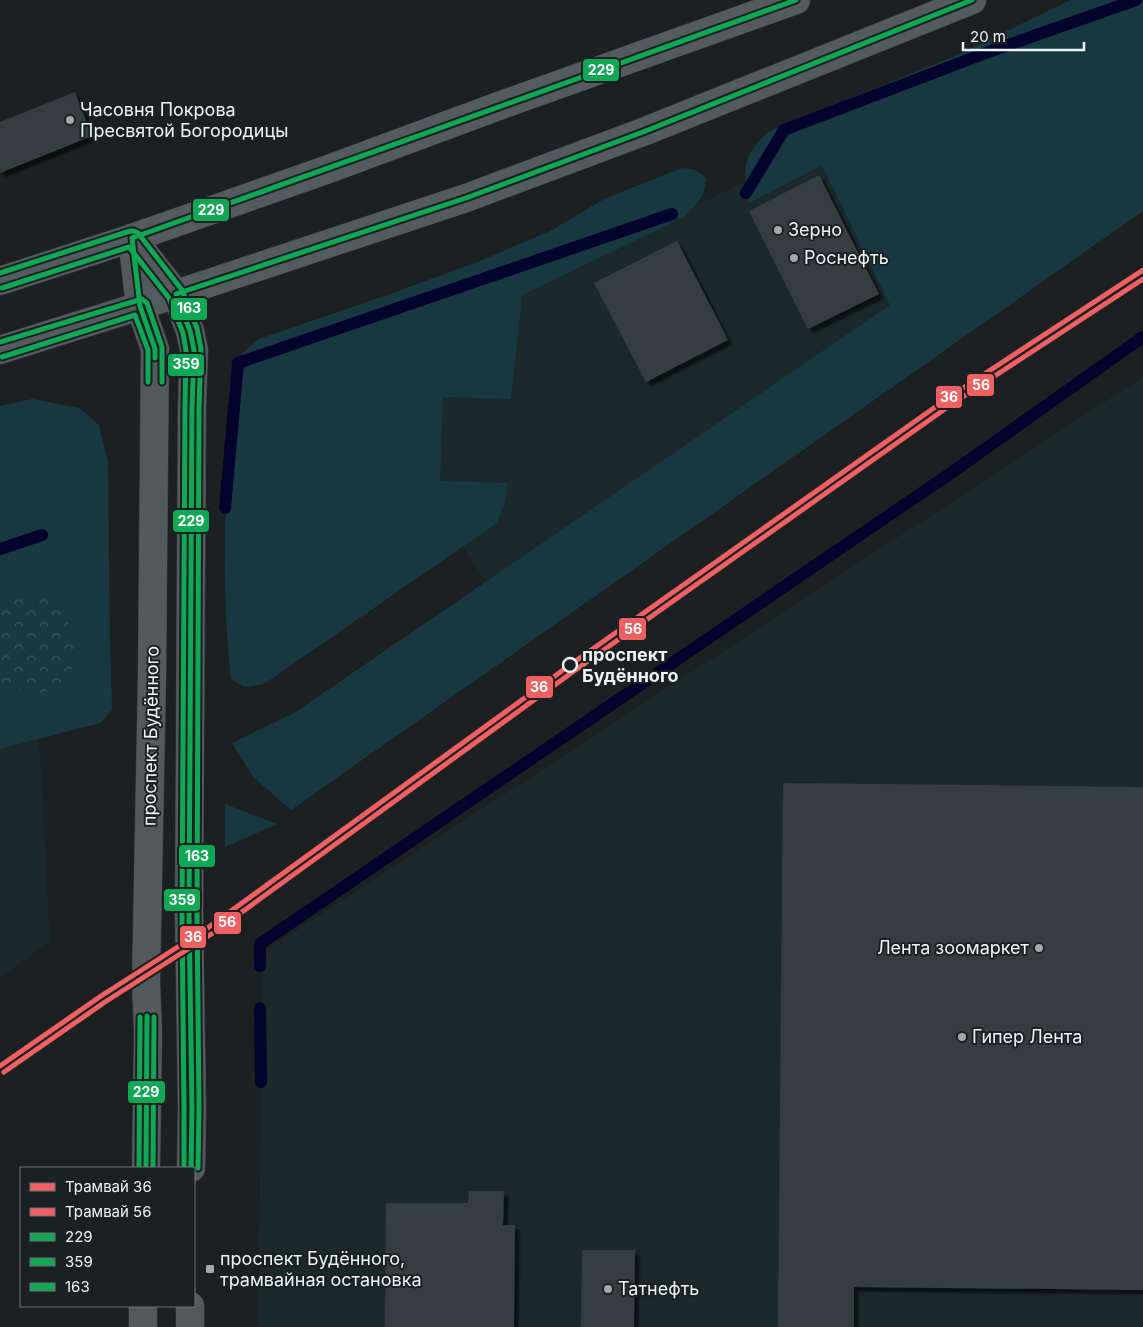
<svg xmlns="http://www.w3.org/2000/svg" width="1143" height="1327" font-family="Inter,sans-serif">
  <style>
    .built { fill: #1b292b }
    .grass { fill: #183941 }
    .forest { fill: url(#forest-crowns) }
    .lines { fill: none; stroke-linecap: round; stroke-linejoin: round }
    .stream { stroke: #03032e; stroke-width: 12 }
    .building { fill: #353e3f; filter: url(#shadow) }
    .secondary-casing { stroke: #393b3c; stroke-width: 29 }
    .primary-casing { stroke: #393b3c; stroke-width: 29 }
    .secondary { stroke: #54595c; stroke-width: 28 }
    .primary { stroke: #545b5e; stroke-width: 28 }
    .bus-1-casing { stroke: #1b2123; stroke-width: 9 }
    .bus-2-casing { stroke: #1b2123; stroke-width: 9 }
    .bus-3-casing { stroke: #1b2123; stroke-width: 9 }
    .bus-1 { stroke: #10a855; stroke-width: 5 }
    .bus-2 { stroke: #10a855; stroke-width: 5 }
    .bus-3 { stroke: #10a855; stroke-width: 5 }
    .tram-1-casing { stroke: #1b2123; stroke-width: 9 }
    .tram-2-casing { stroke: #1b2123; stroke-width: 9 }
    .tram-1 { stroke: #f06062; stroke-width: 5 }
    .tram-2 { stroke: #f06062; stroke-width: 5 }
    .poi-dot { fill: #a5a9aa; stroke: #1b2123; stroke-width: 2 }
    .stop-dot { fill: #1b2123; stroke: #eef3f4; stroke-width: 2.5 }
    .labels { text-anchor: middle; stroke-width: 4; stroke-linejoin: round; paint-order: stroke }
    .poi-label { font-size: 18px; fill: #eef3f4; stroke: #1b2123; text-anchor: start }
    .stop-label { font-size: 18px; font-weight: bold; fill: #eef3f4; stroke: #1b2123; text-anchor: start }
    .street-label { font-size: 18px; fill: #eef3f4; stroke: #1b2123 }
    .line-badge { stroke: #1b2123; stroke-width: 2 }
    .badge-label { font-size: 14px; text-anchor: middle; font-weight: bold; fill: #fff }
  </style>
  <defs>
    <pattern id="forest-crowns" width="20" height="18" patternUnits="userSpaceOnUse" patternTransform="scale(1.25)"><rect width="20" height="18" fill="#183941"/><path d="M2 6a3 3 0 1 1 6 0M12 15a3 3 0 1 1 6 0" fill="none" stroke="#3a565d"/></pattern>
    <filter id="shadow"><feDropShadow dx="4.5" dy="4.5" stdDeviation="1" flood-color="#0009"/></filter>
  </defs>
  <rect width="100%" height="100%" fill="#1d2021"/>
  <path class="built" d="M828,141L911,301L491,590L422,482L425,395L517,293Z
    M1143,377V1327H258L263,952Z
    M39,739L50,942L0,977V749Z"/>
  <path class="grass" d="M1071,0H1143V211L291,810L253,777L232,743L294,713L890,305L822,165L749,203C743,166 741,158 769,131L955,56Z
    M682,168L696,170L706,178C704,200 699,202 684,217L522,295L511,399L443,397L440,481L508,483L504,505L497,523L264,684L245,687L231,679C220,583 227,485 229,389C233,364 238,354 259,339L393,293L480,261L550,231L606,198Z
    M32,399L79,408L99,425L108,462L110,641L112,710L100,723L0,749V690L12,689L43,693L23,596L0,608V406Z
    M225,804L277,824L225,847Z"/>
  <path class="forest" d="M52,593L79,641L68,683L43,693L12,689L0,690V608L23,596Z"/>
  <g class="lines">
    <path class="stream" d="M746,193L784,130L991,51L1136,0
      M225,508L238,363L672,214
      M0,549L42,535
      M260,966V944L951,473L1143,337
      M260,1008L261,1082"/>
  </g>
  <path class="building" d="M75,92L92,136L0,173V122Z
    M819,175L879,294L808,329L749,211Z
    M677,241L728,340L646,382L594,283Z
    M783,783L1143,787V1290L854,1287V1327H778Z
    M469,1191H504L503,1225H515L514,1327H385L386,1203H468Z
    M582,1250H635L634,1327H581Z"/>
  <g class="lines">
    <defs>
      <path id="secondary" d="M132,238L176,294L190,331L194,350L192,407L189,913L192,1108L191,1168
        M132,238L140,306L155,349L152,675L146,982L148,1034L146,1168
        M190,1306V1327
        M143,1327V1306"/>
      <path id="primary" d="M0,281L132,238L326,170L504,104L796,0
        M0,350L140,306L466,198L643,132L972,0"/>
    </defs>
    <use href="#secondary" class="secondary-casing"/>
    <use href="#primary" class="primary-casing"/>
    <use href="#secondary" class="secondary"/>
    <use href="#primary" class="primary"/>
    <defs>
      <path id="bus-1" d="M155,358V349L140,306L132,238C354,160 574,79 796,0
        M146,1168L147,1016
        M191,1168L192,1108L189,913L192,407L194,350L190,331L176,294L466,198L643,132L972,0"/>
      <path id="bus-2" d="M2,288L129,247L169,298L183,333L186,351L185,407L182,913L184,1108V1168
        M2,357L135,315L148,350V382
        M153,1168L154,1017"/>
      <path id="bus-3" d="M0,273L130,231H134L138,233L182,290L197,328L201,349L199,407L197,913L199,1108L198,1168
        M0,342L142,299L147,303L162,347V382
        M139,1168L140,1017"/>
    </defs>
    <use href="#bus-1" class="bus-1-casing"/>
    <use href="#bus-2" class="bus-2-casing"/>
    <use href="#bus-3" class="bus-3-casing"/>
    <use href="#bus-1" class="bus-1"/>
    <use href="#bus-2" class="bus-2"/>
    <use href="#bus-3" class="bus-3"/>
    <defs>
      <path id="tram-1" d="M0,1066L101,996L209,927L570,665L948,398L1143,270"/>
      <path id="tram-2" d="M4,1072L105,1002L213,933L574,671L952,404L1143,279"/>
    </defs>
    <use href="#tram-1" class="tram-1-casing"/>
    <use href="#tram-2" class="tram-2-casing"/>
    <use href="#tram-1" class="tram-1"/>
    <use href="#tram-2" class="tram-2"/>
  </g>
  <g class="poi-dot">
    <circle cx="70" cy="120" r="5"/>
    <circle cx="778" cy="230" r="5"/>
    <circle cx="794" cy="258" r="5"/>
    <circle cx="1039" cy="948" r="5"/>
    <circle cx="962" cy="1037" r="5"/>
    <rect x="205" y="1264" width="10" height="10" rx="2.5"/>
    <circle cx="608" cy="1289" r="5"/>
  </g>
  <circle class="stop-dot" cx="570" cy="665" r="7"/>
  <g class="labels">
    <g class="poi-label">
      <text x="80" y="116">Часовня Покрова<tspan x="80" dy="21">Пресвятой Богородицы</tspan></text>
      <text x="788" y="236">Зерно</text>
      <text x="804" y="264">Роснефть</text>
      <text x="1029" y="954" text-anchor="end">Лента зоомаркет</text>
      <text x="972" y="1043">Гипер Лента</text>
      <text x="220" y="1265">проспект Будённого,<tspan x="220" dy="21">трамвайная остановка</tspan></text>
      <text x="618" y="1295">Татнефть</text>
    </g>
    <g class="stop-label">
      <text x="582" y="661">проспект<tspan x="582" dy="21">Будённого</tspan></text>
    </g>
    <g class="street-label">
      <text transform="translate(151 736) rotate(-89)" y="6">проспект Будённого</text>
    </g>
  </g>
  <g class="line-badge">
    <rect x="582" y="58" width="38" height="24" rx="5" fill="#10a855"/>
    <rect x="192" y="198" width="38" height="24" rx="5" fill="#10a855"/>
    <rect x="170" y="297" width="38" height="24" rx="5" fill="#10a855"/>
    <rect x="167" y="353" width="38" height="24" rx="5" fill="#10a855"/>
    <rect x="966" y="373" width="29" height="24" rx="5" fill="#f06062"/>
    <rect x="935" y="385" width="28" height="24" rx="5" fill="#f06062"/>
    <rect x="172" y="509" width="38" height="24" rx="5" fill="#10a855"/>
    <rect x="618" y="617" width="29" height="24" rx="5" fill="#f06062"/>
    <rect x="525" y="675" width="29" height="24" rx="5" fill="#f06062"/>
    <rect x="178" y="844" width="38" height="24" rx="5" fill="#10a855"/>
    <rect x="163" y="888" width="38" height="24" rx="5" fill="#10a855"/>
    <rect x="213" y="911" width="29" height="24" rx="5" fill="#f06062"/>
    <rect x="179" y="925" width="28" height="24" rx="5" fill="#f06062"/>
    <rect x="127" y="1080" width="39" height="24" rx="5" fill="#10a855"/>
  </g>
  <g class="badge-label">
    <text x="601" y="75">229</text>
    <text x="211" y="215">229</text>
    <text x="189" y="313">163</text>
    <text x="186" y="369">359</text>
    <text x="981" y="390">56</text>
    <text x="949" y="402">36</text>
    <text x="191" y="526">229</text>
    <text x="633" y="634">56</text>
    <text x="539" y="692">36</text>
    <text x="197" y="861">163</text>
    <text x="182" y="905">359</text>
    <text x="227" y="927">56</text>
    <text x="193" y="942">36</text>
    <text x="146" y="1097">229</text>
  </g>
  <rect x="20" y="1167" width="175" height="140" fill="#1b2123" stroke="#6f7577"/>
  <rect x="30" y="1183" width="25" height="8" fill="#f06062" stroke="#6f7577"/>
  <text x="65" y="1192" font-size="15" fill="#eef3f4">Трамвай 36</text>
  <rect x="30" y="1208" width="25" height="8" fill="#f06062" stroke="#6f7577"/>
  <text x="65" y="1217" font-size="15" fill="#eef3f4">Трамвай 56</text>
  <rect x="30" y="1233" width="25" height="8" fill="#10a855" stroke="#6f7577"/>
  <text x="65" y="1242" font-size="15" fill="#eef3f4">229</text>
  <rect x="30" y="1258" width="25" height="8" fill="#10a855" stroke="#6f7577"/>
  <text x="65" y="1267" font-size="15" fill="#eef3f4">359</text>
  <rect x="30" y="1283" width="25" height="8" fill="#10a855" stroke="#6f7577"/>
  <text x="65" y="1292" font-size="15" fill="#eef3f4">163</text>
  <path d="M963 42v8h121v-8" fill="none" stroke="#eef3f4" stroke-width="2.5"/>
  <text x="970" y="42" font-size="15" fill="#eef3f4" stroke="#1b2123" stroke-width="4" paint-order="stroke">20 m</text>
</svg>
